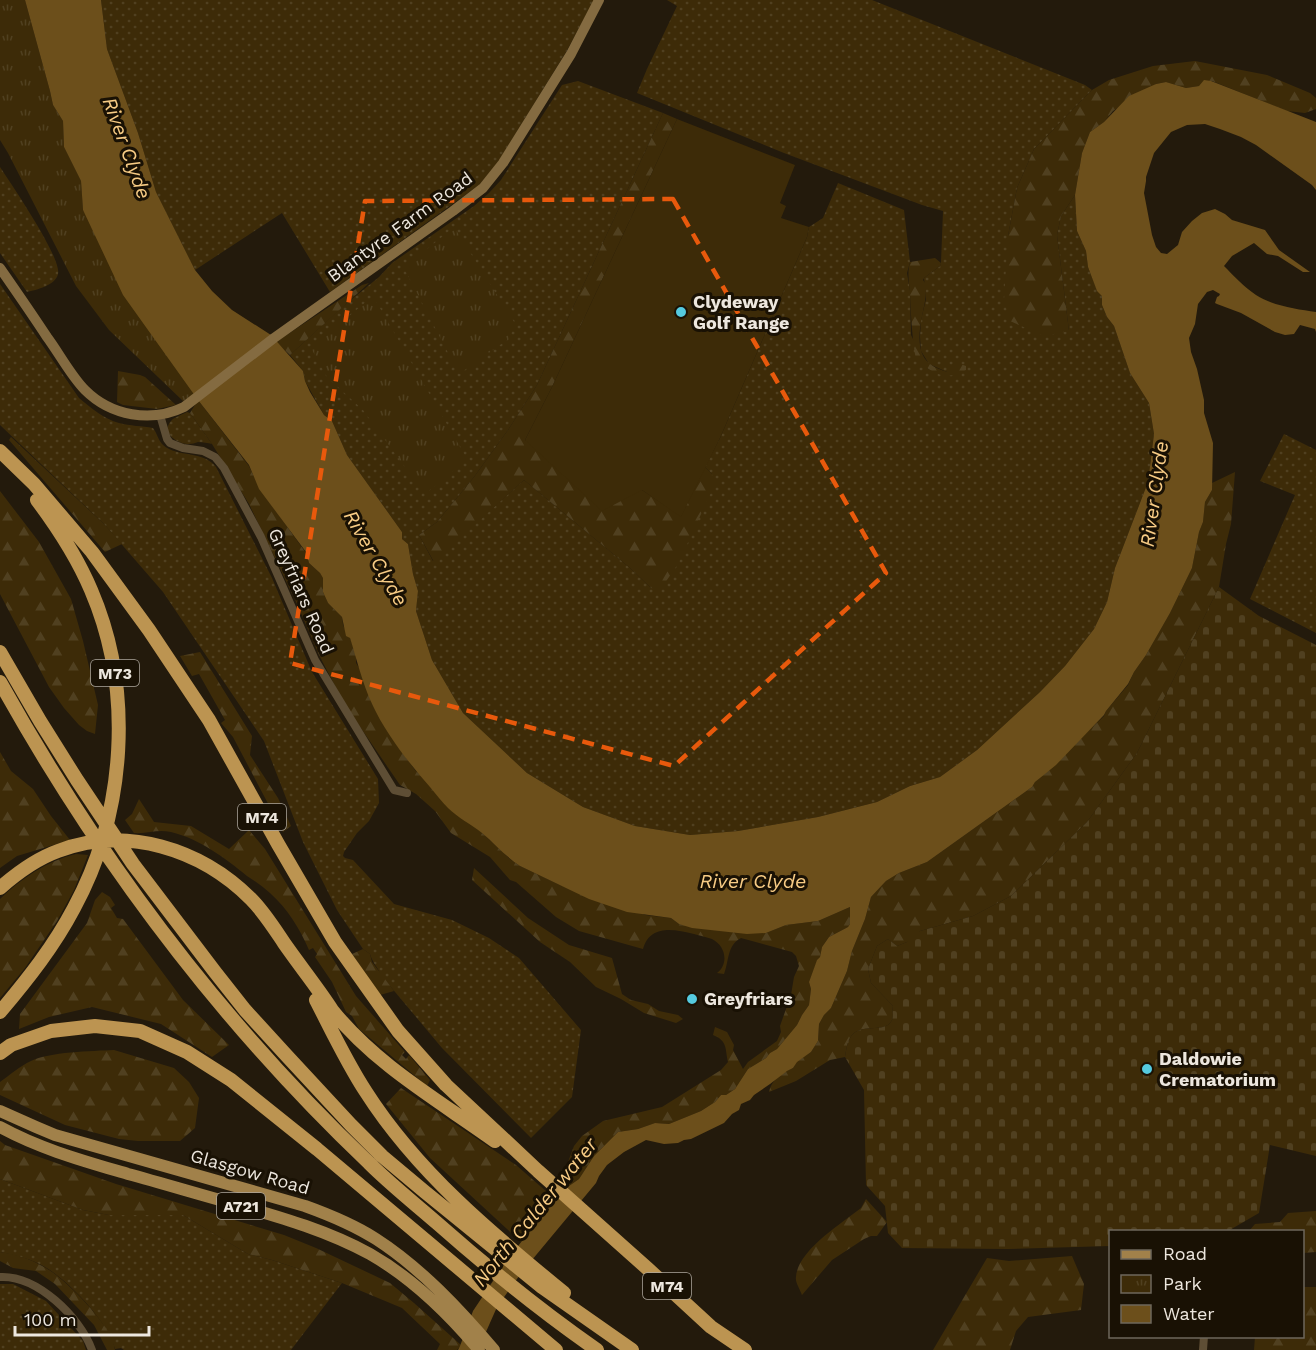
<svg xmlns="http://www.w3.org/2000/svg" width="1316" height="1350" font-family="'Work Sans',sans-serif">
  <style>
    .grass { fill: url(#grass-dots) }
    .forest { fill: url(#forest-firs) }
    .cemetery { fill: url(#cemetery-stones) }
    .park { fill: url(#park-tufts) }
    .pitch { fill: #3d2b08 }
    .water { fill: #6c4f1b }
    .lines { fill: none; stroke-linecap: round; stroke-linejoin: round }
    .minor { stroke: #5e4e35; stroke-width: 8 }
    .secondary { stroke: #846b41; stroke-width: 10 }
    .primary { stroke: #a1814a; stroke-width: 12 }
    .motorway { stroke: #bc9451; stroke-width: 14 }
    .marked { fill: none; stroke: #e8590c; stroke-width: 4.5; stroke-dasharray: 12 8; stroke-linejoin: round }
    .poi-dot { fill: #55cadf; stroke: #191104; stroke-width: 2 }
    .labels { text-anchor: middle; stroke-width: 6; stroke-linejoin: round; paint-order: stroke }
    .shield { fill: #191104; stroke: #ada79d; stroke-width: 1.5 }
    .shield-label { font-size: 16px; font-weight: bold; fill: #ede7de }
    .street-label { font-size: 18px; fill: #ede7de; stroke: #191104 }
    .poi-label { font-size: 18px; font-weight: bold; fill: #ede7de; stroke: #191104; text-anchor: start }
    .water-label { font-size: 20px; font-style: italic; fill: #f7cb84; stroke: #191104 }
  </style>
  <defs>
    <pattern id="grass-dots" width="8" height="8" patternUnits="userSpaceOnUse" patternTransform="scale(1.5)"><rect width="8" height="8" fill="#3d2b08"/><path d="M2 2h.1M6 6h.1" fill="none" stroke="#504020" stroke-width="1.8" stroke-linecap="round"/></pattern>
    <pattern id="forest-firs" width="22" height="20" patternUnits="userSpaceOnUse" patternTransform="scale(1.5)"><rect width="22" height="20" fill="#3d2b08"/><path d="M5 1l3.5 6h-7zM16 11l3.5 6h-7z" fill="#504020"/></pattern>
    <pattern id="cemetery-stones" width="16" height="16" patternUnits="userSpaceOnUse" patternTransform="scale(1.5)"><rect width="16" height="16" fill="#3d2b08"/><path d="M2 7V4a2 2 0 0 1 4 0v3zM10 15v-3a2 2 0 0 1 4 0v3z" fill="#504020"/></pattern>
    <pattern id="park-tufts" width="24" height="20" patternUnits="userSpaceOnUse" patternTransform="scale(1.5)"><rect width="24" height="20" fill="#3d2b08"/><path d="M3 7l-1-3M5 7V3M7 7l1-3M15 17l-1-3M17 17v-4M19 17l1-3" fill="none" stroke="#504020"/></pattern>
  </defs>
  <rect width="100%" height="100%" fill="#231a0c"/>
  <path class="grass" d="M101,0H594L566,52L498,162L479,185L330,292L282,213L195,270L156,192L138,133L107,49Z
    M667,0H872L1085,85L1092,90L1034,149L1017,188L1008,236L1069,331L1057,235L1061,216L1075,195L1077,231L1086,251L1088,267L1097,290L1102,295V305L1107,317L1114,326L1130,373L1149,403L1154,434L1148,482L1115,568L1107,602L1094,629L1065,666L1040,692L977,750L940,777L910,786L877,802L818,817L738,831L690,835L635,826L583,807L527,773L463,713L432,660L416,611L418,591L413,574L408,544L402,539V532L347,455L332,421L324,415L305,381L303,371L290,355L341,308L379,277L392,263L474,206L489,193L501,180L562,85L578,81L663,113L537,385L508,430L474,477L437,522L419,535L433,561L524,480L630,568L651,588L712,474L705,467L720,438L807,237L809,227L823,218L838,183L904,210L910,262L907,273L910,291L911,335L928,369L947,372L929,364L921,351L920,337L921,320L926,299L924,278L940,266L941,263L943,211L922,205L784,153L637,93L647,69L677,6Z
    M0,167C11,184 62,258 58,274C56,285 36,290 27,292L0,253Z
    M0,284L79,398C91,408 104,419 119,423C130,426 142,426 153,428C157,433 158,440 163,445C178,458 203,450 216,467L272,578L312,672L378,779L379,803L369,821L357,833L344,852L343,856L345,858L353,860L394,904L452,920L489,938L519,958L581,1030L572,1097L531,1138L442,1048L380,974C378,967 373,964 370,954L363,949L337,910L303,842L264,741L163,592L104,524L0,425Z
    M187,412L190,413L212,444C208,443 203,442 198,442C195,443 192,444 189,444C178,444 160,433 171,421C174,417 182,415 187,412Z
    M1284,434L1316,450V633L1250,599L1295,495L1260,481Z
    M0,1179L83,1210L109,1215H183L248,1254L272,1260L342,1283L291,1350H124L121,1348L115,1349C109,1323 68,1280 45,1267C32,1259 15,1255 0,1252Z
    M0,1284H13L46,1301L83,1341L86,1350H0Z"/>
  <path class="forest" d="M1195,61L1267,75L1310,93L1316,98V109L1305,113L1287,111L1212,81L1199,86L1186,88L1166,82L1156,84L1146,90L1113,111L1104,122L1090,132L1082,153L1075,195L1061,216L1057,235L1069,331L1044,336L1010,321L1004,300L1008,236L1017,188L1034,149L1092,90L1109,80L1153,66Z
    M663,113L677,119L552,387L525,440L642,490L681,516L705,467L712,474L714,486L678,564L660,590L651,588L630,568L524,480L434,562L419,535L437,522L474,477L508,430L537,385Z
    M935,258L941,263L940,266L924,278L923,280L925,283C926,289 926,295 925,301C922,319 912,350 930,364C935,368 942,370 947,372L960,364L966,366V370C946,382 933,373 916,360C912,337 911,317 910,294C909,282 907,273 910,262Z
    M369,283L290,355L276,342L362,285Z
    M118,371L140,375L145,377L176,405L157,409L123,405L117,402Z
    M198,400L249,466L260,489L306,553L309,563L320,573L324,579L323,592L328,603L342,617L343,625L350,638L356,655V663L360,669L362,676L372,704L394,741L415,770L510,859L520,866L560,885L645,915L671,918L679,924L766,933L786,925L818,921L850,907V924L848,927L829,937L822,947L820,957L817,961L809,982L811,989L809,1005L802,1015L797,1025L777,1049L770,1053L766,1058L748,1069L735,1089L726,1095H721L715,1102L701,1111L669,1124L655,1123L638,1129L618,1132L594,1156L579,1179L569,1186L559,1178L565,1170L574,1146L582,1136L603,1121L662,1107L721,1070L728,1062C725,1049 728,1041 713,1035L715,1027L727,1032L734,1045L733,1050L743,1069L748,1062L777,1041L781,1032L780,1026L791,995L794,977L799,966L796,956L792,952L741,938C727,945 729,961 724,974L717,973C729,964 726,946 712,939C707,937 700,936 694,934C674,929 650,924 643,949L579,931L556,917L516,882L510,880L490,857L451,833L435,811L416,794L400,785L345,705L319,655L298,606L249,504L212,444L190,413Z
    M11,437L104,524L122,544L105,552L9,440Z
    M1235,472L1231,524L1226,544L1219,587L1137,753L1087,822L1011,896L973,916L920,931L907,942L897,946L888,939L877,946L868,969L871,983L893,1006C892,1011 894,1015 892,1020C885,1035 859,1021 850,1038C847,1043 846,1051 845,1057L830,1060L796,1081L769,1092C771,1080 783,1072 793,1068L796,1062L811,1052L818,1041L819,1024L824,1015L831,1008L847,971L852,951L865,919L871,897L886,881L899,873L927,862L1032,787L1035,782L1104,716L1106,711L1128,685L1134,672L1146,655L1170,613L1192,568L1199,532L1203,522L1205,502L1212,490V483Z
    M0,491L39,542L71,599L83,641L98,705L95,734L87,731L79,725L64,708L49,687L0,594Z
    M200,652L252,736L250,755L278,798L291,826L283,832L233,737L221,723L225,720L199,674L192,676L180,656Z
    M0,752L11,771L33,789L51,816L70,840L17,856L0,868Z
    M139,799L154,822L191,826L229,849L249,830L265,849L356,996L405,1052L402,1055L406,1059L409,1055L430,1080L427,1086L359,1029L352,1016L346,1012L332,982L315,957L317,954L313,948L309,950C300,929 287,908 270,893C263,887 255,881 247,876C225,858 200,839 171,832C157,829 148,834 134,833L125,820L132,814Z
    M76,854L88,855L74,890L57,921L25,968L0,998V899C22,878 47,861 76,854Z
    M474,868L528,918L569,945L612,958L622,994L631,1000L648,1004L659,1011L678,1015L683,1019L676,1023L644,1013L621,999L596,987L570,962L540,942L472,880Z
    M102,892L110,897L115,905L111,908L117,918L123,919L183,1000L229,1045L212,1057L161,1024L92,1007L49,1017L19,1029L20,1014L87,923L95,900Z
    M363,949L370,954L372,962L394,991L380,995L352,954Z
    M114,1050L174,1068L189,1082L199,1098L195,1128L180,1141H138L119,1139L65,1125L0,1095V1082C10,1075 20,1066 31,1061C48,1052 93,1051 114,1050Z
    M401,1088L516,1165L555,1199L521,1242L430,1158L386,1104Z
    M0,1141L5,1145L116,1184L284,1235L316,1248L390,1283L414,1303L461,1345L457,1350H437L440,1344L402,1308L342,1283L272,1260L248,1254L183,1215H109L83,1210L0,1179Z
    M866,1199L887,1222L877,1236H871L864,1239L832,1260L802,1295C800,1289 795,1282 796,1277C797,1251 842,1223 861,1208Z
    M1316,1211V1252L1303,1253L1302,1232L1249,1231L1255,1224L1280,1222L1288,1213Z
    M0,1252C15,1254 31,1259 44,1267C64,1277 105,1320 113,1341C114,1344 114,1347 115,1350H107L94,1325L55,1284L36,1271L13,1268L0,1261Z
    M1072,1256L1084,1284L1081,1310L1028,1317L1016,1331L1010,1350H933L987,1258L1009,1261Z
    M1303,1287H1316V1350H1254L1255,1337L1302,1336Z"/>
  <path class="cemetery" d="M1219,587L1259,616L1316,645V1156L1270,1145L1259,1213L1228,1231L1110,1232V1246L1008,1249L902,1248L888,1233L885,1206L866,1185L864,1090L845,1057C846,1051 847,1043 850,1038C859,1021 885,1035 892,1020C894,1015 892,1011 893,1006L871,983L868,969L877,946L888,939L897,946L907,942L910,935L920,931L973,916L1011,896L1087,822L1137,753Z"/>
  <path class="park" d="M0,0H25L50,91L53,105L63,121L64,147L81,181L83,210L194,394L183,401L109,330L76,286L8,153L0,140Z
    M454,227L516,325L507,340L459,374L404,268Z
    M373,296L467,459L425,494L363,410L327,377L311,348Z"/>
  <path class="pitch" d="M677,119L795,165L780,203L786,206L781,218L809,227L807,237L720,438L681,517L642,490L602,511L525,440L552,387Z"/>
  <path class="water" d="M25,0H101L107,49L138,133L156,192L195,270L212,291L232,310L271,335L303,371L305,381L310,392L324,415L332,421L347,455L402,532V539L408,544L413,574L418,591L416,611L432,660L463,713L527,773L583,807L635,826L690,835L738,831L818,817L877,802L910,786L940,777L977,750L1040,692L1065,666L1094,629L1107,602L1115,568L1148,482L1154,434L1149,403L1130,373L1114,326L1107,317L1102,305V296L1097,291L1088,267L1086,251L1077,231L1075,195L1082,153L1090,132L1104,122L1129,96L1156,84L1166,82L1186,88L1199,86L1204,80L1211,81L1316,122V190L1312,185L1256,145L1241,137L1220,129L1205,124L1187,125L1171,132L1154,153L1146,177V181L1144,193L1152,235L1156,247L1161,253L1167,254L1178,245L1182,232L1192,221L1202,213L1215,209L1225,214L1232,220L1265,230L1279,250L1310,272H1303L1278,256L1267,254L1254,243L1232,256L1224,266C1234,276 1244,287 1256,295C1273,306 1297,309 1316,312V332L1315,329L1300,325L1294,334L1285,335L1275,332L1241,313L1217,304L1215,303L1217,297L1219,296L1220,294L1213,290L1207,292L1198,304L1195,324L1189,338L1191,352L1197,369L1204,400V413L1213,443L1212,490L1205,502L1203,522L1199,532L1192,568L1170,613L1146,655L1134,672L1128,684L1106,711L1104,715L1056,765L1035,782L1032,787L927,862L899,873L886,881L871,897L865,919L852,951L847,971L831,1008L824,1015L819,1024L818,1041L811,1052L797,1062L793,1068L787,1071L770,1084L754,1095L750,1100L741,1104L739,1110L732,1114L724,1123L691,1139L684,1140L678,1143L664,1144L646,1140L624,1152L607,1165L599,1176L596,1183L522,1272L497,1307L478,1350H458L460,1346L473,1311L507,1260L555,1199L569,1186L579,1179L594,1156L618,1132L638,1129L655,1123L669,1124L701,1111L715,1102L721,1095H726L735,1089L748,1069L766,1058L770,1053L777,1049L797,1025L802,1015L809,1005L811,989L809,982L817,960L820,957L822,947L829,937L848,927L850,924V907L818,921L786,925L766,933L747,934L692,928L679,924L671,918L627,912L589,899L520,866C506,857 495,844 482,833C471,824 458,818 448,808C442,802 436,794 430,787C408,762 386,734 372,704C362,682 357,660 350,638L346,636L342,617L328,603L323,592V578L320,573L309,563L306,552L259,489L249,465L198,400L123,295L83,210L81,181L64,147L63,121L53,105L50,91Z"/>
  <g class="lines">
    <path class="minor" d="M160,415L167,439L170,443L183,448L203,451L215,457L224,468L261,537L315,660L394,790L407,793
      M0,1277C37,1275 80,1317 92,1350
      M1203,1350L1204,1336"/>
    <path class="secondary" d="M0,268C16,291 32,314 47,337C59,353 71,376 85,390C111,416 151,423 184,407L274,338L453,211L483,188L503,163L571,54L599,0"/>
    <path class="primary" d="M0,1111L36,1127L55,1135L305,1206C330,1215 354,1225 376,1239C421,1268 460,1310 494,1350
      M0,1127C40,1149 84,1161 128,1174C165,1184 201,1195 238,1205C283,1218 328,1231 370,1254C412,1278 448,1313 479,1350"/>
    <path class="motorway" d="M0,451L34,484L92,552L149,630L209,720L278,844L335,942L398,1031L446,1085L538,1171L648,1269L711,1327L745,1350
      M0,652L40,721L77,780L133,864L215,972L245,1010L287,1056L351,1125L382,1156L425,1192L542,1287L632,1350
      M0,682C99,860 222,1023 369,1163C390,1184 414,1203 437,1223C488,1268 541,1311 597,1350
      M0,888C17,873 36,859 58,851C126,825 201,849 251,899C264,912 274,928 284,943C300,966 317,987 332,1010C376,1065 438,1100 495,1141
      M316,1000C332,1031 347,1063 366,1092C417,1172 492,1234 564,1293
      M0,1012C28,979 54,946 74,908C126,812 134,690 91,590C77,557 58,528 37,500
      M0,1053L11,1045L51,1031L95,1026L140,1031L187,1052L231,1080L317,1149L556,1350"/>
  </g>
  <path class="marked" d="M673,199L886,573L674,766L290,663L365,201Z"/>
  <g class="poi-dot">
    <circle cx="681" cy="312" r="6"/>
    <circle cx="692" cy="999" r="6"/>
    <circle cx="1147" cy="1069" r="6"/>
  </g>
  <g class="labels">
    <g class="shield">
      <rect x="91" y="660" width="48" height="26" rx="4.5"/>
      <rect x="238" y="804" width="48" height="26" rx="4.5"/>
      <rect x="217" y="1193" width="48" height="26" rx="4.5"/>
      <rect x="643" y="1273" width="48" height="26" rx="4.5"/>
    </g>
    <g class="shield-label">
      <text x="115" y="679">M73</text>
      <text x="262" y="823">M74</text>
      <text x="241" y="1212">A721</text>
      <text x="667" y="1292">M74</text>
    </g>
    <g class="street-label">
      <text transform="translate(400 227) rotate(-36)" y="6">Blantyre Farm Road</text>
      <text transform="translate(301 591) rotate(66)" y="6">Greyfriars Road</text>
      <text transform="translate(250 1172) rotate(16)" y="6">Glasgow Road</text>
    </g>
    <g class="poi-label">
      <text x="693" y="308">Clydeway<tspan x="693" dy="21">Golf Range</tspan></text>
      <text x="704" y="1005">Greyfriars</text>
      <text x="1159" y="1065">Daldowie<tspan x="1159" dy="21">Crematorium</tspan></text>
    </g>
    <g class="water-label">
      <text transform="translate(127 148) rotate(70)" y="7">River Clyde</text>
      <text transform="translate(1154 494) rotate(-82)" y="7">River Clyde</text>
      <text transform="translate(376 558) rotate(60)" y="7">River Clyde</text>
      <text x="753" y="888">River Clyde</text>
      <text transform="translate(535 1212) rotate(-51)" y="7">North Calder water</text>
    </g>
  </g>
  <rect x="1109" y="1230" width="195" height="108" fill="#191104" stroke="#6e675b" stroke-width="1.5"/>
  <rect x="1121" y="1250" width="30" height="9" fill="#a1814a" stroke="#6e675b" stroke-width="1.5"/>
  <text x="1163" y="1260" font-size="18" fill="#ede7de">Road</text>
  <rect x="1121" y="1275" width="30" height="18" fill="url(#park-tufts)" stroke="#6e675b" stroke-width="1.5"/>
  <text x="1163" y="1290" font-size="18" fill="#ede7de">Park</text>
  <rect x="1121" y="1305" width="30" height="18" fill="#6c4f1b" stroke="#6e675b" stroke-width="1.5"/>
  <text x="1163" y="1320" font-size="18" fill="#ede7de">Water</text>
  <path d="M15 1326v9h134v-9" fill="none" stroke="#ede7de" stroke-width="3"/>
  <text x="24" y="1326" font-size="18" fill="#ede7de" stroke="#191104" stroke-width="4.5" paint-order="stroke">100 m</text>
</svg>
